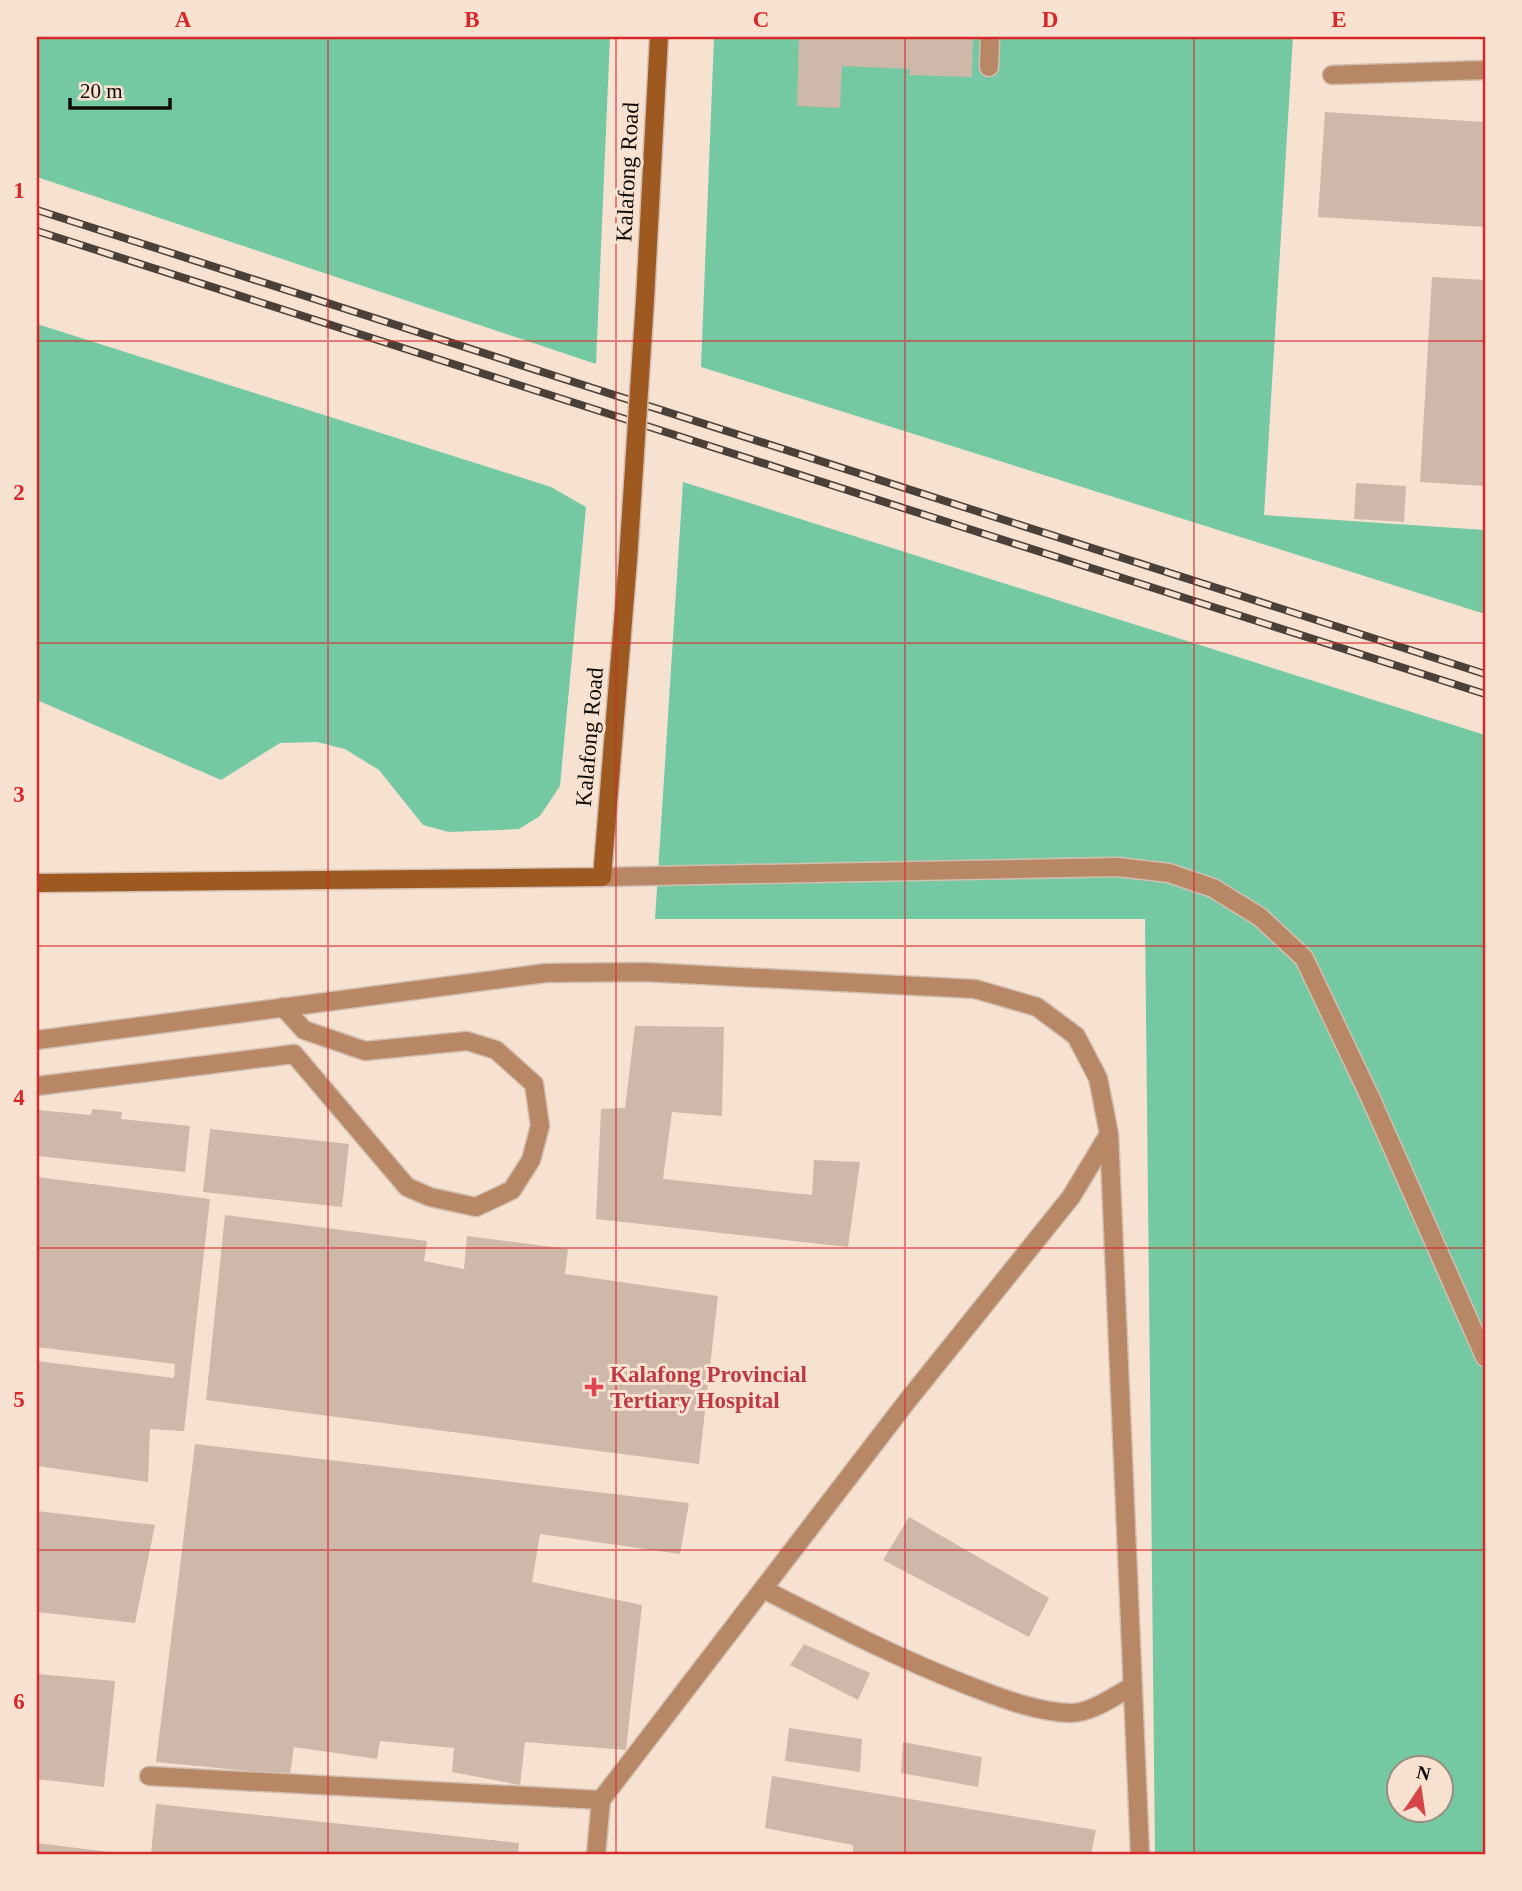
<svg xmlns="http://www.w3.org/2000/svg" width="1522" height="1891" font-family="'Times New Roman',serif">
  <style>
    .green { fill: #74c9a3; fill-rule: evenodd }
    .building { fill: #cdb8a9 }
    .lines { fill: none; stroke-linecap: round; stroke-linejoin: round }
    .lane-casing { stroke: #d2bfb1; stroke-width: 21 }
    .street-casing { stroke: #d2bfb1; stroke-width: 21 }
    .secondary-casing { stroke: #d2bfb1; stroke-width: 21 }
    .lane { stroke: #b88866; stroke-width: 18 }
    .street { stroke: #b88866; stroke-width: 18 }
    .secondary { stroke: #9d591f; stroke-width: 18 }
    .rail-casing { stroke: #4a4038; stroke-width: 8 }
    .rail { stroke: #f7e2d2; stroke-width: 5; stroke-dasharray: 16; stroke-linecap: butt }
    .secondary-bridge-casing { stroke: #d2bfb1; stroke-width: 21; stroke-linecap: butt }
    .secondary-bridge { stroke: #9d591f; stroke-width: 18 }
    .grid { fill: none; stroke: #d62828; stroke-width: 2; stroke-opacity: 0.55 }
    .health-dot { fill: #e0444e; stroke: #f7e2d2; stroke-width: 2.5 }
    .labels { text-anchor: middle; stroke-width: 6; stroke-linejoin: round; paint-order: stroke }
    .street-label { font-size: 23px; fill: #100a05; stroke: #f7e2d2 }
    .health-label { font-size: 23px; font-weight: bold; fill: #be3a42; stroke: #f7e2d2; text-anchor: start }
    .neatline { fill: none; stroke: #d62828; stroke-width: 2.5 }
    .grid-label { font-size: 23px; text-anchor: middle; font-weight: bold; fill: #d62828 }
  </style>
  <rect width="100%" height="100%" fill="#f7e2d2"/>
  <path class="green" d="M37,37H610L596,364L37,177Z
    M714,37H1293L1264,515L1485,530V614L701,367Z
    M37,324L551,487L586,507L560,786L540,816L519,829L449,832L423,825L379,770L345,749L317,742L280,743L221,780L37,700Z
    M683,482L1485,735V1854H1155L1145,919H655ZM1400,1769H1442V1811H1400Z"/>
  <path class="building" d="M799,37H973L972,77L909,75L910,69L842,66L840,108L797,106Z
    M1325,112L1485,122V227L1318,217Z
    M1432,277L1485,280V486L1420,482Z
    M1356,483L1406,486L1404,522L1354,519Z
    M635,1026L724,1027L722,1116L672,1112L663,1179L812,1195L814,1160L860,1162L848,1247L596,1219L601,1109L625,1108Z
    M92,1109L122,1112L121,1119L190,1126L185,1172L37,1156V1110L91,1115Z
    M210,1129L349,1144L342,1207L203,1192Z
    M37,1177L210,1199L184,1431L150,1429L148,1482L37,1466V1361L174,1378L175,1364L37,1347Z
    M225,1215L427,1241L424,1261L464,1269L467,1236L568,1249L565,1274L718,1296L699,1464L206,1400Z
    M195,1444L689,1503L680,1554L540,1534L532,1582L642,1605L626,1750L525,1742L520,1785L452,1772L454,1748L380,1741L377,1759L294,1747L290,1775L156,1762Z
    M37,1511L155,1525L135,1623L37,1612Z
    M909,1517L1049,1598L1029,1637L883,1560Z
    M804,1644L870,1673L858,1700L790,1665Z
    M37,1674L115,1681L104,1787L37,1779Z
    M789,1728L862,1739L860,1772L785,1761Z
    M903,1742L982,1757L978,1787L901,1773Z
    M772,1776L1096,1830L1091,1854H853V1845L765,1828Z
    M156,1804L519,1843L518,1854H151Z
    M37,1843L109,1852V1854H37Z"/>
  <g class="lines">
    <defs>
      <path id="lane" d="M989,67L990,37
        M1332,75L1485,70
        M37,1040L546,973L644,972L975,989L1037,1007L1076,1036L1098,1078L1109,1134L1071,1197L908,1400L601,1800L149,1776
        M37,1086L294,1054L407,1187L430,1197L476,1207L512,1190L531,1160L540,1126L534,1084L496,1050L467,1041L365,1051L304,1030L283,1007
        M1109,1134L1140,1854
        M763,1589C832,1624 895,1657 967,1685C999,1697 1035,1712 1070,1713C1092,1713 1114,1696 1133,1686
        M596,1854L601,1800"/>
      <path id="street" d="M602,877L1118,867L1169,873L1213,888L1260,917L1304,958L1371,1099L1485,1357"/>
      <path id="secondary" d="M645,300L659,37
        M37,883L602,877L628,560"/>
    </defs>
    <use href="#lane" class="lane-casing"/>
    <use href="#street" class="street-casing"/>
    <use href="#secondary" class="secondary-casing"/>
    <use href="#lane" class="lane"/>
    <use href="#street" class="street"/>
    <use href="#secondary" class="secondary"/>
    <defs>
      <path id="rail" d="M37,210L1485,674
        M37,231L1485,694"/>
    </defs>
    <use href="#rail" class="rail-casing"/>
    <use href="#rail" class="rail"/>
    <defs>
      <path id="secondary-bridge" d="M628,560L645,300"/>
    </defs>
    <use href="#secondary-bridge" class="secondary-bridge-casing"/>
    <use href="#secondary-bridge" class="secondary-bridge"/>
  </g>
  <path class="grid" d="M328,37V1854M616,37V1854M905,37V1854M1194,37V1854M37,341H1485M37,643H1485M37,946H1485M37,1248H1485M37,1550H1485"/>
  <path class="health-dot" d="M590.5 1376.5h7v7h7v7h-7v7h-7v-7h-7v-7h7z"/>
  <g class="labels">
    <g class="street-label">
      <text transform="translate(627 172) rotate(-87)" y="8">Kalafong Road</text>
      <text transform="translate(589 737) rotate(-85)" y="8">Kalafong Road</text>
    </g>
    <g class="health-label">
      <text x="610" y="1382">Kalafong Provincial<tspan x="610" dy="26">Tertiary Hospital</tspan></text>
    </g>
  </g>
  <rect width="1522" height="1891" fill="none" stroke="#f7e2d2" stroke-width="77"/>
  <g transform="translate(1420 1789) rotate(13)"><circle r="33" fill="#f7e2d2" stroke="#9b8c80" stroke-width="2"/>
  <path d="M0-5L12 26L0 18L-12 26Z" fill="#d64648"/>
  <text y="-10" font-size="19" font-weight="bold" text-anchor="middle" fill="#100a05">N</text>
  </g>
  <path d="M70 98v10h100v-10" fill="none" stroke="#100a05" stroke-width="3.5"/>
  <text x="80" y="98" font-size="21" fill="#100a05" stroke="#f7e2d2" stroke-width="5" paint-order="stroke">20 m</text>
  <rect x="38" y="38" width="1446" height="1815" class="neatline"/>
  <g class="grid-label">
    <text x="183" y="27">A</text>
    <text x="472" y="27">B</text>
    <text x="761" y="27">C</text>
    <text x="1050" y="27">D</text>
    <text x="1339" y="27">E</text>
    <text x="19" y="198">1</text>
    <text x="19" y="500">2</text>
    <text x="19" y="802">3</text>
    <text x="19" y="1105">4</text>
    <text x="19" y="1407">5</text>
    <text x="19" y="1709">6</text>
  </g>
</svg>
